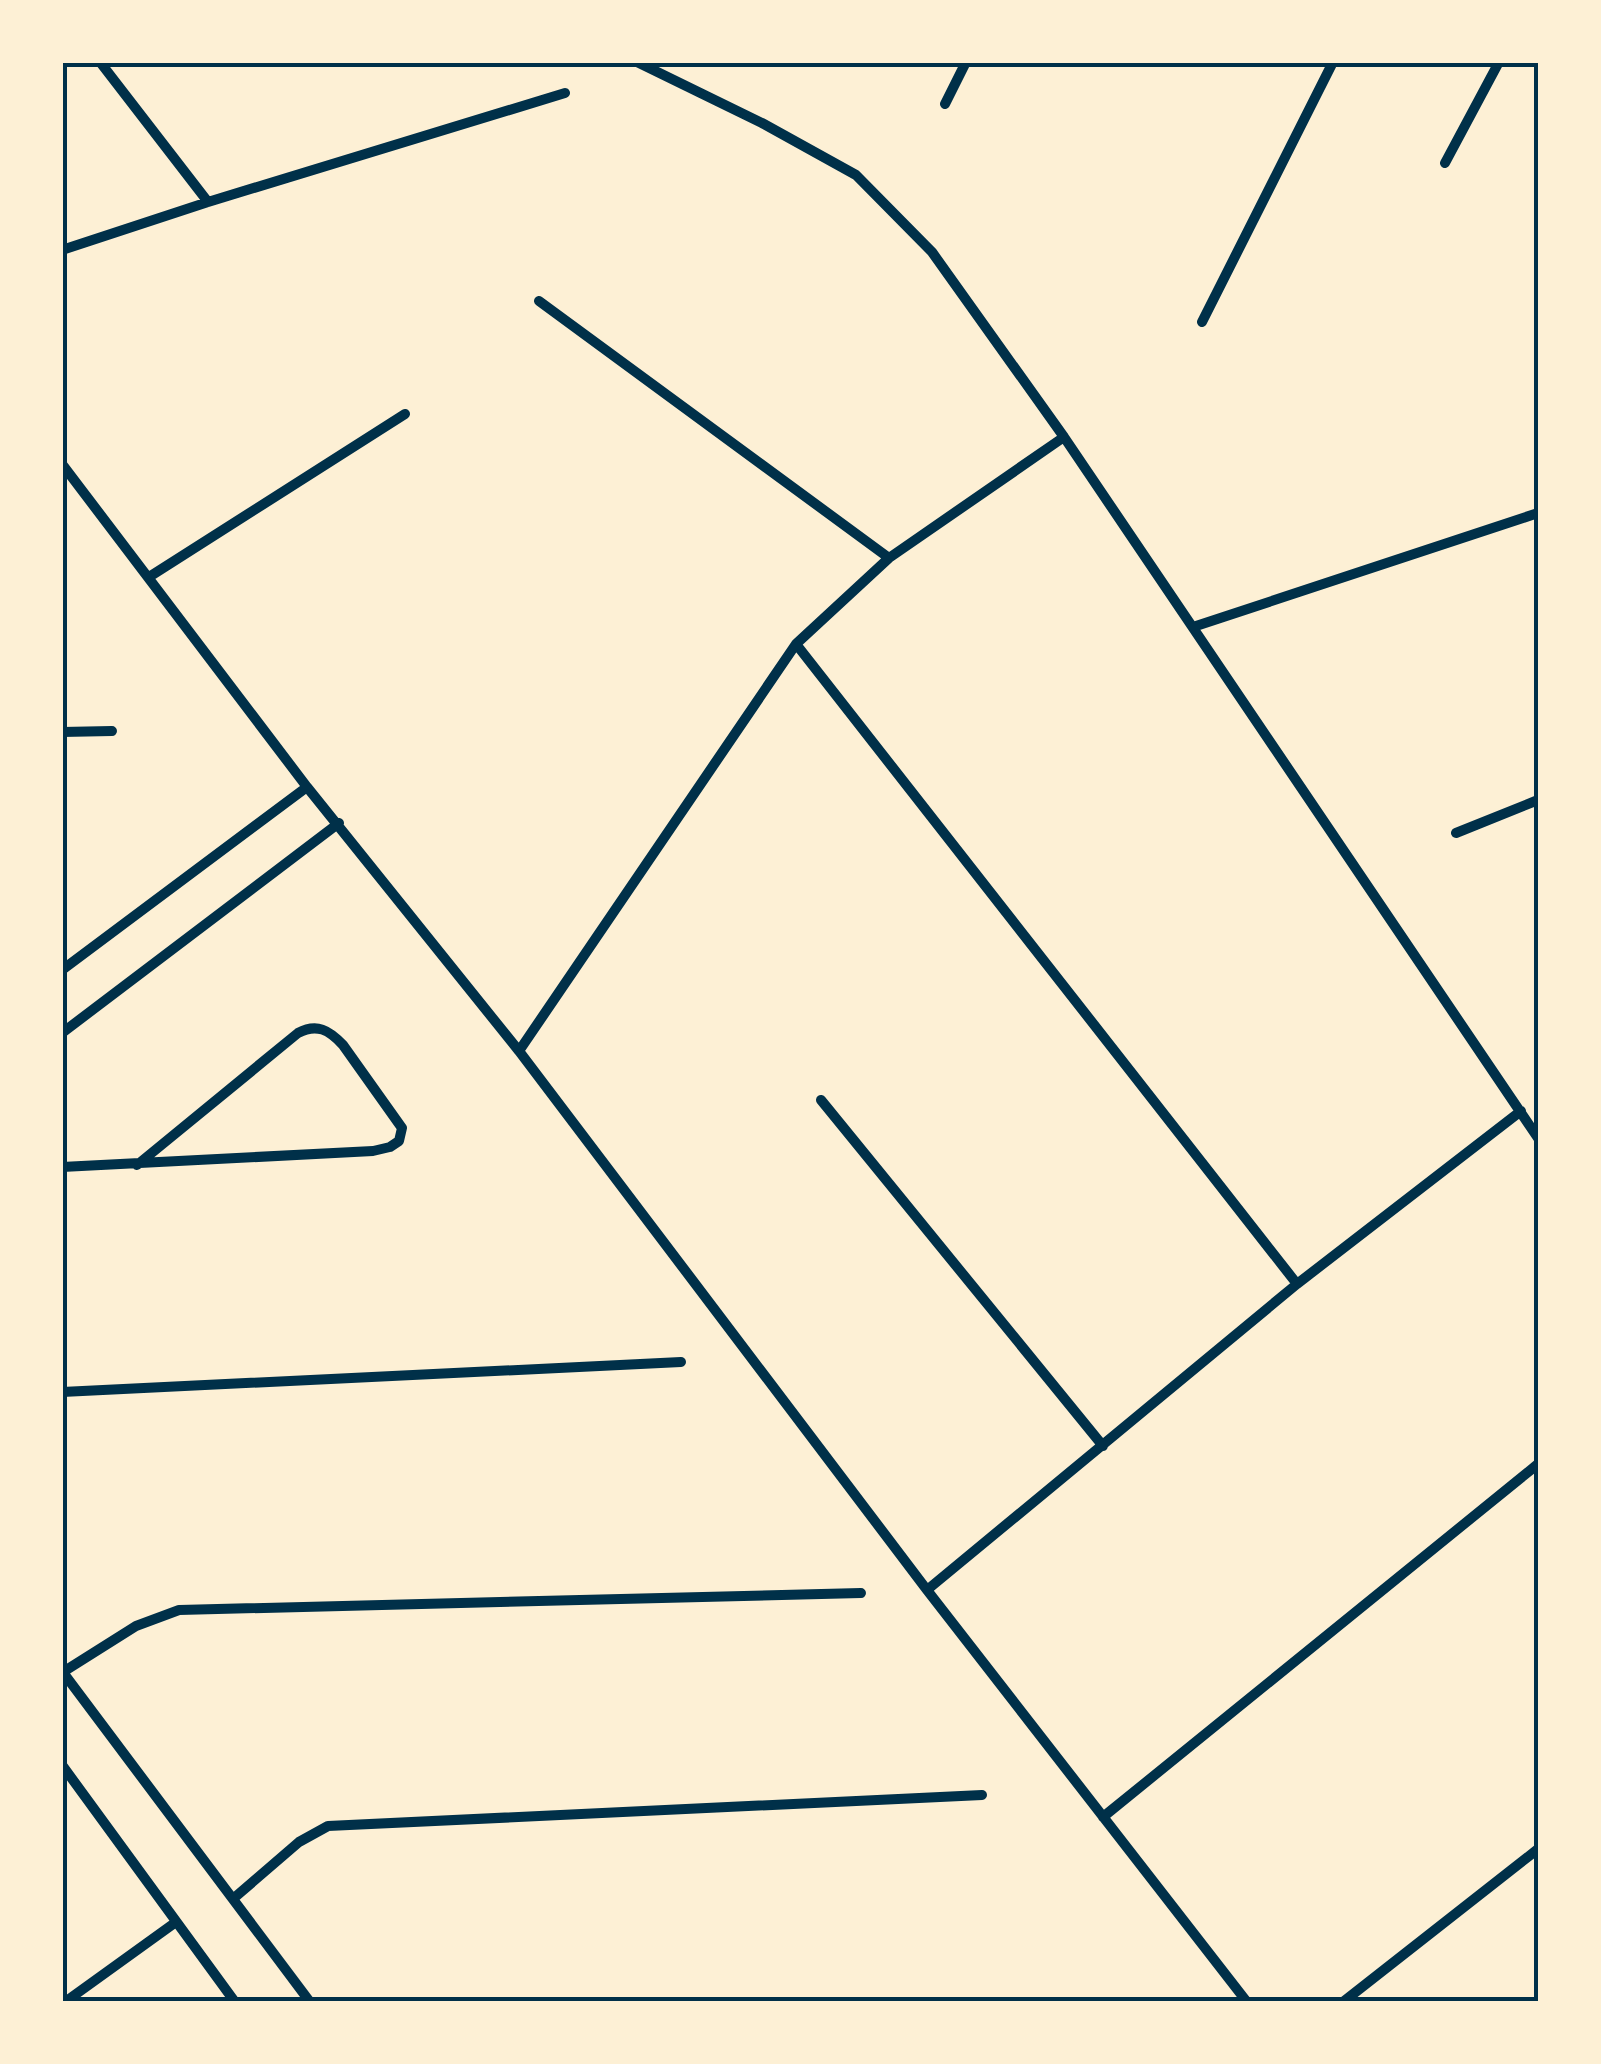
<svg xmlns="http://www.w3.org/2000/svg" width="1601" height="2064" font-family="'Public Sans',sans-serif">
  <style>
    .lines { fill: none; stroke-linecap: round; stroke-linejoin: round }
    .minor { stroke: #003049; stroke-width: 10 }
    .neatline { fill: none; stroke: #003049; stroke-width: 4 }
  </style>
  <rect width="100%" height="100%" fill="#fdf0d5"/>
  <g class="lines">
    <path class="minor" d="M100,62L208,202
      M637,62L762,123L856,175L932,252L1064,437L1538,1138
      M945,104L966,62
      M1445,163L1499,62
      M62,250L208,202L565,93
      M539,301L889,558
      M1202,322L1333,62
      M62,464L307,787L519,1051L927,1590L1247,2002
      M149,577L405,414
      M1193,627L1538,513
      M796,644L1297,1284
      M62,732L112,731
      M1456,833L1538,800
      M62,970L307,787
      M62,1033L339,823
      M519,1051L796,644L889,558L1064,437
      M821,1100L1103,1446
      M62,1167L373,1151L390,1147L399,1141L402,1128L343,1045C329,1030 317,1023 298,1033L137,1165
      M62,1392L681,1362
      M927,1590L1297,1284L1521,1111
      M62,1671L310,2002
      M63,1672L136,1626L179,1610L861,1593
      M62,1765L235,2002
      M1103,1817L1538,1464
      M234,1898L299,1842L328,1826L982,1795
      M65,2002L176,1922
      M1343,2002L1538,1849"/>
  </g>
  <rect width="1601" height="2064" fill="none" stroke="#fdf0d5" stroke-width="130"/>
  <rect x="65" y="65" width="1471" height="1934" class="neatline"/>
</svg>
